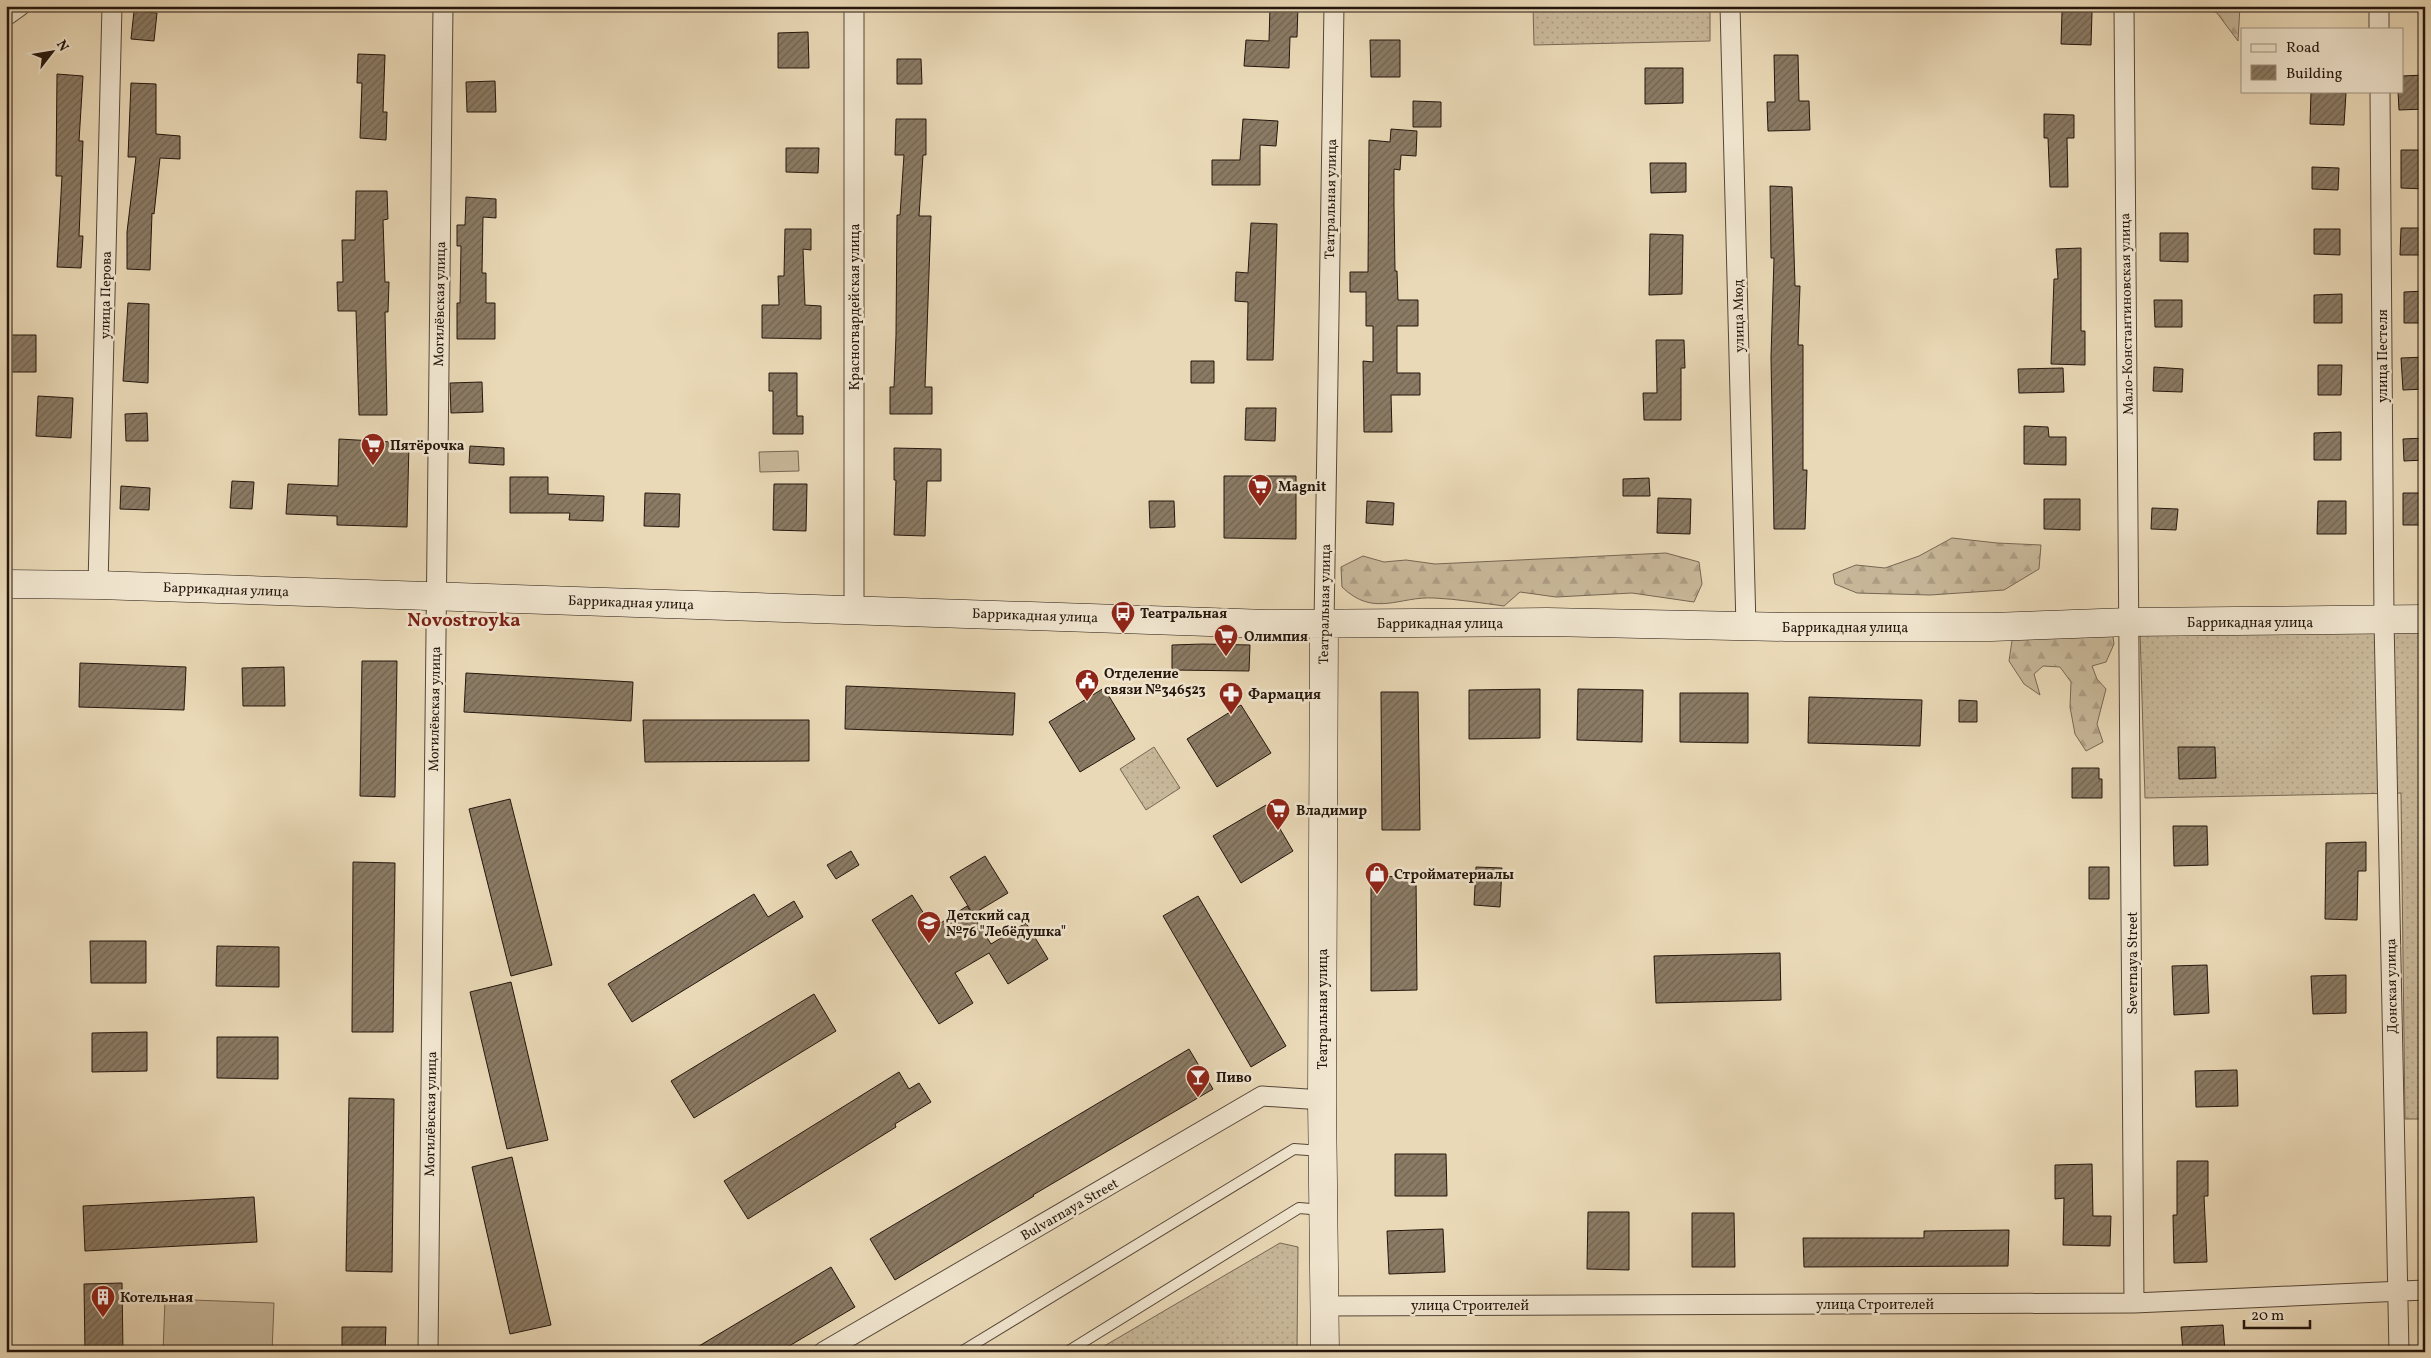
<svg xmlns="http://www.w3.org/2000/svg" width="2431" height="1358" font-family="Vollkorn,serif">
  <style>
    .grass { fill: url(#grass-dots); stroke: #766754 }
    .forest { fill: url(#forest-firs); stroke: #766754 }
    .garden { fill: #c8b89a; stroke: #766754 }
    .building { fill: url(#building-hatch); stroke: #24160d }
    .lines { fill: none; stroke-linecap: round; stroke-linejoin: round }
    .lane-casing { stroke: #564738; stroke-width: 12 }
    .street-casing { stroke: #564738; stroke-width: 21 }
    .secondary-casing { stroke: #24160d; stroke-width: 29 }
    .lane { stroke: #f1e6d0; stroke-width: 10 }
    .street { stroke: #f1e6d0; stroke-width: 19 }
    .secondary { stroke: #f1e6d0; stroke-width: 28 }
    .labels { text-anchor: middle; stroke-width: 5; stroke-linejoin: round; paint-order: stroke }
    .street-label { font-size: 14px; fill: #24160d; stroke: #f1e6d0 }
    .poi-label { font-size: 14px; font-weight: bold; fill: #24160d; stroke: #f1e6d0; text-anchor: start }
    .district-label { font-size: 19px; font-weight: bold; fill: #7a1f14; stroke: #f1e6d0 }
  </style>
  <defs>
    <pattern id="grass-dots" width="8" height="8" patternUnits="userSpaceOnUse" patternTransform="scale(1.25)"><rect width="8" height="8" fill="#c8b89a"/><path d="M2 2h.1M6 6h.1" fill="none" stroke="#ac9d84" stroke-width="1.8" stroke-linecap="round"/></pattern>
    <pattern id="forest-firs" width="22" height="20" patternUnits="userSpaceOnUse" patternTransform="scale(1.25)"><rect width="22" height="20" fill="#c8b89a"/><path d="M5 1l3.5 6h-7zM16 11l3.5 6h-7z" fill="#ac9d84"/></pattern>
    <pattern id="building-hatch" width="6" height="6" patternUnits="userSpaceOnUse" patternTransform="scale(1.25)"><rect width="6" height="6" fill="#8b7b65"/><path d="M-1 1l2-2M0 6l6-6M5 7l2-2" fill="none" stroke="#716452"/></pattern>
  </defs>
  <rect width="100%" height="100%" fill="#ead9b7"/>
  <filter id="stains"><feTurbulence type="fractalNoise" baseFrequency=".004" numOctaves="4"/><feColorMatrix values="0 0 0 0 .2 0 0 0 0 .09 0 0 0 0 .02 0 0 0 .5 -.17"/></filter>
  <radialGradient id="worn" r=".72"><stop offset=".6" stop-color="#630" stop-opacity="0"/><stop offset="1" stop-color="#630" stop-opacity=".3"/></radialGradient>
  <path class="grass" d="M1533,6H1710V41L1534,45Z
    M2425,630V1119H2405L2401,793L2145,798L2140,631Z
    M1154,747L1180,788L1146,810L1120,769Z
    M1280,1243L1298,1247L1297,1352H1094Z"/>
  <path class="forest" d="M2203,6H2240L2238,41L2217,13Z
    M1952,538L1997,543L2041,545L2039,569L2004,590L1930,595L1857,593L1835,584L1833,574L1856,565L1885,568L1919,556Z
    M1666,553L1699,562L1702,584L1694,602L1632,593L1556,597L1520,592L1504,606C1481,603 1457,599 1434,598C1399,596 1374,618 1342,587L1341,567L1363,556L1384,562L1406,560L1435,564Z
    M2112,630L2114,644L2106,662L2092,666L2097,679L2106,689L2097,724L2103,742L2086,751L2075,734L2070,707L2071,682L2060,667L2043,666L2034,674L2040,695L2024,684L2009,661L2013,634Z"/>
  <path class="garden" d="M798,451L799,471L760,472L759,452Z
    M165,1299L274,1303L272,1352H163Z"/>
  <path class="building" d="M1270,6H1298L1297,37H1290L1289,68L1244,66L1246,40L1269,41Z
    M134,11L157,13L154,41L131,39Z
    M2062,12H2092L2091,45L2061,44Z
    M808,32L809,68H778V33Z
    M1370,40H1400V77H1371Z
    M358,54L385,55L383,112H387L386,140L360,138L362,83H357Z
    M1774,55H1798L1799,101H1809L1810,130L1768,131L1767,102H1775Z
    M897,59H921L922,84H897Z
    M1645,68H1683V103L1645,104Z
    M57,74L83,76L79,141H83L79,236H83L81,268L57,267L62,176H56Z
    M2425,75V109L2399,110L2398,91H2402V76Z
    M495,81L496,112H467L466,82Z
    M131,83L156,84V134L180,136V159L160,158L154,214L152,213L150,270L127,269V232L136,157H128Z
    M2311,92L2346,93L2344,125L2310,124Z
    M1413,101L1441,102V127H1413Z
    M2044,114L2074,115V138H2067L2068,187H2050L2048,138H2044Z
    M896,119H926V155H923L919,216H931L925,387H932V414H890V387H894L896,335L897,215H900L904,155H895Z
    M1243,119L1278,121L1276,146L1260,145V185H1212V160H1240Z
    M1391,129L1417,131L1416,156L1401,155L1400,170L1394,169V206L1395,271H1397L1398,300H1418V326H1397V373H1420V395H1391L1392,432H1364L1363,361L1373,362V326H1366V292H1350V272H1368L1369,140L1390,142Z
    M786,148H819L818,173L786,172Z
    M2401,150H2425V189L2401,188Z
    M1650,163H1686V192L1651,193Z
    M2312,167L2339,168L2338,190L2312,189Z
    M1770,186L1792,187L1795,286H1800L1798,345H1803V470H1807L1805,529H1774L1771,357L1774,258H1771Z
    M356,191H387L388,219L383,220L385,282H389L388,312H385L387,415H359L356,311H338L337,282H343L342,240H355Z
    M466,197L496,199V218L483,217L482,273H486V303H495V339H457V303H460L461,246H457V225H465Z
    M1251,223L1277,224L1273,360H1247L1248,302L1235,301L1236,272L1248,273Z
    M2401,228H2424L2423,255H2400Z
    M785,229H811V250L803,249L805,305L821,306V339L762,338V305H779L778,276H784Z
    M2314,229H2340V255L2314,254Z
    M2160,233H2188V262L2160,261Z
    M1650,234L1683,235L1682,294L1649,295Z
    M2081,248V331H2085V365L2051,364L2054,279H2058L2056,249Z
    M2425,291V323H2404V292Z
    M2342,294V323H2314V295Z
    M2154,300H2182V327H2155Z
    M128,303L149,304L148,383L123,381Z
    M7,335H36V372H7Z
    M1656,340H1684L1685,368H1681V420H1644L1643,393H1657Z
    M2425,357V389L2403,390L2401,358Z
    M1191,361H1214V383H1191Z
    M2318,365H2342L2341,395H2318Z
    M2154,367L2183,369L2182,392L2153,391Z
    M2063,368L2064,392L2019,393L2018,369Z
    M769,373H797V416H803V434H773V391H769Z
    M482,382L483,412L451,413L450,383Z
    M38,396L73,398L71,438L36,436Z
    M1246,408H1276L1275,441L1245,440Z
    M147,413L148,441H126L125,414Z
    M2024,426L2048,427L2049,437H2066V465L2024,464Z
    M2341,432V460H2314V433Z
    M2425,438V460L2404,461L2403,439Z
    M339,439L409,443L407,527L337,525V516L286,514L288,484L338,486Z
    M470,446L504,448V465L469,463Z
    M894,448L941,449V481H927L925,536L894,535L896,480H894Z
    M1224,476H1296V539L1224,538Z
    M510,477H548V494L604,496L603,521L569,520L570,513H510Z
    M1649,478L1650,496H1623V479Z
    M232,481L254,482L252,509L230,508Z
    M774,484H807L806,531L773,530Z
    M121,486L150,488L149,510L120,509Z
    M645,493L680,494L679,527L644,526Z
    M2403,493H2425V525H2403Z
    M1658,498L1691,499L1690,534L1657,533Z
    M2044,499H2080V530L2044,529Z
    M1149,501H1174L1175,527L1150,528Z
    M1367,501L1394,503L1393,525L1366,523Z
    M2318,501H2346V534H2317Z
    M2152,508L2178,509L2176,530L2151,529Z
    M1203,644L1250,645L1249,671L1172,670V645Z
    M362,661H397L395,797L360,796Z
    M80,663L186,667L184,710L79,707Z
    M284,667L285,706H243L242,668Z
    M466,673L633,682L631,721L464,712Z
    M846,686L1015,693L1013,735L845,729Z
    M1104,688L1135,739L1080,772L1049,722Z
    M1540,689V738L1469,739V690Z
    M1578,689L1643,690L1642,742L1577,740Z
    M1381,692H1418L1420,830H1382Z
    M1680,693H1748V743L1680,742Z
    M1809,697L1922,700L1920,746L1808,743Z
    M1959,700L1977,701V722H1959Z
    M1241,705L1271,753L1217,787L1187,739Z
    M643,720H809V761L645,762Z
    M2178,747H2215L2216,778L2179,779Z
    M2072,768H2099V779H2102V798H2072Z
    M510,799L552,965L511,976L469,809Z
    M1266,805L1293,851L1241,883L1213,836Z
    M2173,826H2207L2208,865L2174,866Z
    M2366,842V871H2358L2357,920L2325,919L2326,843Z
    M851,851L859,865L836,879L827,865Z
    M985,856L1008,893L973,914L950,877Z
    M353,862L395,863L393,1032H352Z
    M1476,867L1502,868L1500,907L1474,905Z
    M2089,867H2109V899H2089Z
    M1416,876L1417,990L1371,991V877Z
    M754,894L768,917L794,901L803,917L632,1022L608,984Z
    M912,895L933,928L967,906L991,944L1026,923L1048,959L1008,984L989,953L955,973L973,1003L939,1024L872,920Z
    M1198,896L1286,1046L1251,1067L1163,916Z
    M90,941H146V983H91Z
    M217,946L279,947V987L216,986Z
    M1780,953L1781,1000L1656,1003L1654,956Z
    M2207,965L2209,1013L2174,1015L2172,966Z
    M2346,975V1013L2313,1014L2311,976Z
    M511,982L548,1140L507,1149L470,992Z
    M814,994L836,1031L694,1118L671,1081Z
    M147,1032V1071L92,1072V1033Z
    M217,1037H278V1079L217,1078Z
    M1189,1049L1213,1089L1033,1195L1034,1196L895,1280L870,1239Z
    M2237,1070L2238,1106L2196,1107L2195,1071Z
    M899,1072L909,1089L919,1083L931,1102L895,1124L896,1127L748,1219L724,1181Z
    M349,1098L394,1099L392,1272L346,1271Z
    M1395,1154H1446L1447,1196H1395Z
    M512,1157L551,1325L510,1334L472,1167Z
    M2177,1161H2208V1196H2204L2207,1262L2174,1263L2173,1215H2177Z
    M2092,1164L2093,1216H2111L2110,1246L2063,1245L2064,1198L2055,1199V1165Z
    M254,1197L257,1242L85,1251L83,1206Z
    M1588,1212H1629V1270L1587,1269Z
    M1692,1213H1734L1735,1267H1692Z
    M1443,1229L1445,1272L1389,1274L1387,1231Z
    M2009,1230L2008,1266L1804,1267L1803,1238H1924V1231Z
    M831,1267L855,1307L779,1352H689Z
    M122,1283L123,1352H85L84,1284Z
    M2223,1325L2225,1352H2183L2181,1327Z
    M342,1327H386L385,1352H342Z"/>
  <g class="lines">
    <defs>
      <path id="lane" d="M961,1352L1294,1149L1321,1151
        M1067,1352L1299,1208L1323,1210"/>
      <path id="street" d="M854,6V609
        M1730,6L1746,627
        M2124,6L2134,1303
        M2379,6V29
        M6,16L20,6
        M2380,91L2384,620L2399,1352
        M98,585L112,6
        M1324,624L1334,6
        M1325,1306L2134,1303L2425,1290
        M428,1352L443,6
        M823,1352L1262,1096L1322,1100"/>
      <path id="secondary" d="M6,584L98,585L1268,624L1547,622L1786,627H1991L2129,622L2425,619
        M1324,624L1322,1100L1325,1352"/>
    </defs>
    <use href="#lane" class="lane-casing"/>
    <use href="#street" class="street-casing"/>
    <use href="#secondary" class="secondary-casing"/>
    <use href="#lane" class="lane"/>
    <use href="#street" class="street"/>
    <use href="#secondary" class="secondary"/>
  </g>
  <defs>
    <symbol id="supermarket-pin" viewBox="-11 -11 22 30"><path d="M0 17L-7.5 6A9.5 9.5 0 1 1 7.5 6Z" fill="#8f2418" stroke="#f1e6d0"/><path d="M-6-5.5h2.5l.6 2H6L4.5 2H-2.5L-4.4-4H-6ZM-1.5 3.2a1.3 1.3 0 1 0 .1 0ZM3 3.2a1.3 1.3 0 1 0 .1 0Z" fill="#fff"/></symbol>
    <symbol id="bus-pin" viewBox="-11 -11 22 30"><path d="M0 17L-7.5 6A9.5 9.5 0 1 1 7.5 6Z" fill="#8f2418" stroke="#f1e6d0"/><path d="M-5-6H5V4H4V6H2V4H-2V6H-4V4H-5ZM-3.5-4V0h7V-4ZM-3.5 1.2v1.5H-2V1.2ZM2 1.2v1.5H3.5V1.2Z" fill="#fff"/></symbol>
    <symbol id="civic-pin" viewBox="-11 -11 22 30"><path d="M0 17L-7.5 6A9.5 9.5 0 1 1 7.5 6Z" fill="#8f2418" stroke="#f1e6d0"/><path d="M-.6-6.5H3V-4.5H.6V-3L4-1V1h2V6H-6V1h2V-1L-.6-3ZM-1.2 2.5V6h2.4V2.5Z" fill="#fff"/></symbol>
    <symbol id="pharmacy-pin" viewBox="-11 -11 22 30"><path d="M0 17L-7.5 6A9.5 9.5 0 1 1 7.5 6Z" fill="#8f2418" stroke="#f1e6d0"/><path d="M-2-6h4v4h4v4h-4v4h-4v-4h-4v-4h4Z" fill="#fff"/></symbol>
    <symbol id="shop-pin" viewBox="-11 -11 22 30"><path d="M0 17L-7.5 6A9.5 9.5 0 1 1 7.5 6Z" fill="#8f2418" stroke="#f1e6d0"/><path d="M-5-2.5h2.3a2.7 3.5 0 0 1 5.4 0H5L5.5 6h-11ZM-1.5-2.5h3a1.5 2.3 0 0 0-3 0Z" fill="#fff"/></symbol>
    <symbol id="school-pin" viewBox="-11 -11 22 30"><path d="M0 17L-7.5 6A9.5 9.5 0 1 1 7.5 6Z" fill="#8f2418" stroke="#f1e6d0"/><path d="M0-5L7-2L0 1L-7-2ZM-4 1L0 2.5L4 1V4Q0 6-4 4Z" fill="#fff"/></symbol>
    <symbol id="bar-pin" viewBox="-11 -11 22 30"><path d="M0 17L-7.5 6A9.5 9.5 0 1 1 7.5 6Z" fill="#8f2418" stroke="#f1e6d0"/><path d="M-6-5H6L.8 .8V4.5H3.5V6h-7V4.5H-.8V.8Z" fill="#fff"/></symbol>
    <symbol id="building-pin" viewBox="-11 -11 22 30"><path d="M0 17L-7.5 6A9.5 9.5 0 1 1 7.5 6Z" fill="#8f2418" stroke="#f1e6d0"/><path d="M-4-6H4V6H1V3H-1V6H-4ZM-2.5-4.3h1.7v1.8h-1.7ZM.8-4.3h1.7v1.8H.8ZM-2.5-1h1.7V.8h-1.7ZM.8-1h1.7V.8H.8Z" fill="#fff"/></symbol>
  </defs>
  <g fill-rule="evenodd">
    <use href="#supermarket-pin" x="359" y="431" width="28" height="38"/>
    <use href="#supermarket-pin" x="1246" y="472" width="28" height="38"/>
    <use href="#bus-pin" x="1109" y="599" width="28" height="38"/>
    <use href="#supermarket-pin" x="1212" y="622" width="28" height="38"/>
    <use href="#civic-pin" x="1073" y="667" width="28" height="38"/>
    <use href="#pharmacy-pin" x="1217" y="680" width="28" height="38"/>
    <use href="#supermarket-pin" x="1264" y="796" width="28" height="38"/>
    <use href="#shop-pin" x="1363" y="860" width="28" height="38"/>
    <use href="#school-pin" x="915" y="909" width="28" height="38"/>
    <use href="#bar-pin" x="1184" y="1063" width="28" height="38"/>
    <use href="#building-pin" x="89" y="1283" width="28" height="38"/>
  </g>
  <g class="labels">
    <g class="street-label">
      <text transform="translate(1330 199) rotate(-89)" y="5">Театральная улица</text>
      <text transform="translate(105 295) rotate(-89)" y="5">улица Перова</text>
      <text transform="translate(439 304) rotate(-89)" y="5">Могилёвская улица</text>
      <text transform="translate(854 307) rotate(-90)" y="5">Красногвардейская улица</text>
      <text transform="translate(2126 314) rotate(-91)" y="5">Мало-Константиновская улица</text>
      <text transform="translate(1738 316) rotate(-91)" y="5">улица Мюд</text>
      <text transform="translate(2382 356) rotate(-90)" y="5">улица Пестеля</text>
      <text transform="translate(226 589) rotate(2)" y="5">Баррикадная улица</text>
      <text transform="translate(631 602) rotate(2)" y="5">Баррикадная улица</text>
      <text transform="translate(1324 604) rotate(-89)" y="5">Театральная улица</text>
      <text transform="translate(1035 615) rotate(2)" y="5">Баррикадная улица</text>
      <text x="2250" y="627">Баррикадная улица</text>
      <text x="1440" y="628">Баррикадная улица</text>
      <text x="1845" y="632">Баррикадная улица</text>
      <text transform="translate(434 709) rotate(-89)" y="5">Могилёвская улица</text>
      <text transform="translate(2132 963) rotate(-90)" y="5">Severnaya Street</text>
      <text transform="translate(2391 986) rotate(-91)" y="5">Донская улица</text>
      <text transform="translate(1322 1009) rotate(-90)" y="5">Театральная улица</text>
      <text transform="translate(430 1114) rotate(-89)" y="5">Могилёвская улица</text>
      <text transform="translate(1069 1209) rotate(-30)" y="5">Bulvarnaya Street</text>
      <text x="1875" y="1309">улица Строителей</text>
      <text x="1470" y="1310">улица Строителей</text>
    </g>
    <g class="poi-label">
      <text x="390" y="450">Пятёрочка</text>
      <text x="1278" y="491">Magnit</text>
      <text x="1140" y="618">Театральная</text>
      <text x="1244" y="641">Олимпия</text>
      <text x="1104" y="678">Отделение<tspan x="1104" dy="16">связи №346523</tspan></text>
      <text x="1248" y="699">Фармация</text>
      <text x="1296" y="815">Владимир</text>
      <text x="1394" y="879">Стройматериалы</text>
      <text x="946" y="920">Детский сад<tspan x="946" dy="16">№76 "Лебёдушка"</tspan></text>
      <text x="1216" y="1082">Пиво</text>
      <text x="120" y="1302">Котельная</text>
    </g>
    <g class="district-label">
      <text x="464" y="626">Novostroyka</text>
    </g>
  </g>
  <rect width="2431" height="1358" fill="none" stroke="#ead9b7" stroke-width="25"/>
  <rect x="8" y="8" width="2416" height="1343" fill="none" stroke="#24160d" stroke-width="2.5"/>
  <rect x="12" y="12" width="2406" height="1333" fill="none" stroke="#24160d"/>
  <rect x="2241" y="28" width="162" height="65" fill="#f1e6d0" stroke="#9f9382"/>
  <rect x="2251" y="44" width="25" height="8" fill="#f1e6d0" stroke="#9f9382"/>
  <text x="2286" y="52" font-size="15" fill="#24160d">Road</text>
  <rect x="2251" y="65" width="25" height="15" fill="url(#building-hatch)" stroke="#9f9382"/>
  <text x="2286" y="78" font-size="15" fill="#24160d">Building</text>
  <g transform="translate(52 52) rotate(59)" stroke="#f1e6d0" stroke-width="4" paint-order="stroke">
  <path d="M0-4L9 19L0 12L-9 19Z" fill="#24160d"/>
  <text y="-8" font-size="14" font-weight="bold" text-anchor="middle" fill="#24160d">N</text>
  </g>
  <path d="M2244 1320v8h66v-8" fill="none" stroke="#24160d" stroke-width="2.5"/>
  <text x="2251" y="1320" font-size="15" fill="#24160d" stroke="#f1e6d0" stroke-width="4" paint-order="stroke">20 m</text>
  <rect width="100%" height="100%" filter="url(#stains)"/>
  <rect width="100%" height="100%" fill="url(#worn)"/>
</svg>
